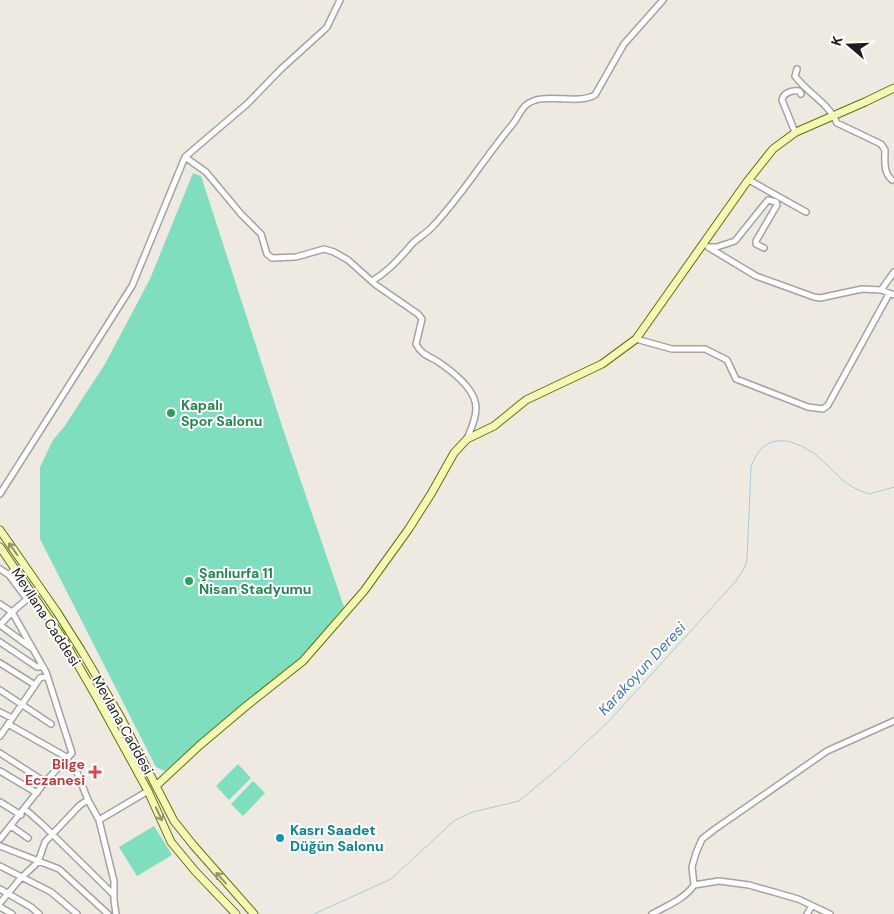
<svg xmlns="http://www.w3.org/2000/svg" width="894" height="914" font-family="'DM Sans',sans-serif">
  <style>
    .pitch { fill: #7edebd }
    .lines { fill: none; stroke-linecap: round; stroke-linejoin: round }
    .stream { stroke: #a1ccdc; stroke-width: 1 }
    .street-casing { stroke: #a3a3a3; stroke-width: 8 }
    .secondary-casing { stroke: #627204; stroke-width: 9 }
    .street { stroke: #fff; stroke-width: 5 }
    .secondary { stroke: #f3f9b4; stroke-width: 7 }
    .oneway { stroke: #929670 }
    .leisure-dot { fill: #2e9e5b; stroke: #fff; stroke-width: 2 }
    .health-dot { fill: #e0444e; stroke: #fff; stroke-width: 2 }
    .culture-dot { fill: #0f9aa8; stroke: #fff; stroke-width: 2 }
    .labels { text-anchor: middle; stroke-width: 4; stroke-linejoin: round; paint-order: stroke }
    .leisure-label { font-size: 14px; font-weight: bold; fill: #27864d; stroke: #fff; text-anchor: start }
    .street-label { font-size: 14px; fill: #1c1c1c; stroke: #fff }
    .health-label { font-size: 14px; font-weight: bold; fill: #be3a42; stroke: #fff; text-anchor: end }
    .culture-label { font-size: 14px; font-weight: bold; fill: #0d838f; stroke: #fff; text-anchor: start }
    .water-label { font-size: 15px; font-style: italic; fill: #4976ab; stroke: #fff }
  </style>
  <rect width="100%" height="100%" fill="#eeeae1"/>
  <path class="pitch" d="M193,173L201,176L284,432L344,607L331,622L308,652L165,771L156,767L40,539V467L53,440L64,427L105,364L150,279Z
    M238,764L251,778L229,800L216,786Z
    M253,781L265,793L243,816L231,804Z
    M154,826L172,855L137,876L119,847Z"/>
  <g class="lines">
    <path class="stream" d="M314,914L391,879L455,820L473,812L519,801L561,766L609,721L736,581L745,567L747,560L751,467C763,432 790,436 816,455C828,464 838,478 851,486C856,489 863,492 869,494L894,487"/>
    <defs>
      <path id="street" d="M797,69L795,76C807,93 828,102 837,123L881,144L885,150C885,161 883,172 892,180
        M795,132L782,100C783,93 792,90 799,91L801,94
        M185,157L206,172L241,214L261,234L267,254L272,258L296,257L324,249L334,252L348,260L376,285L418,314L422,319L416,344C421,354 428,356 437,361C452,371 476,389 476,408C476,419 471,429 467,439
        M749,180L806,212
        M708,247L756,276L814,297L820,298L862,289L881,290L894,295
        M709,247H717L735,241L768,200L776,202L777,205L756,241V244L764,248
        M372,281C386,273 396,262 406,251C409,248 411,244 414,242C421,236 428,232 434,225C463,194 485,157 512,125C517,119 520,111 525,106C542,90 574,106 595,95L624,44L663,0
        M881,290L894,272
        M636,339L672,349H705L727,360L736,379L808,407L823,409L828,405L889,294
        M0,494L132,286L185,157L247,104L281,69L323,31L327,27L340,0
        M0,569L9,575L15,568
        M0,604L12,612L0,625
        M0,625L30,647
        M0,642L37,667H42
        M0,663L35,685
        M0,690L51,724
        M0,712L12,718
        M8,724L68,758
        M0,736L40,678L47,676
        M0,753L45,782
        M65,762L76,770L88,800L99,820L114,881V900L116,914
        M0,771L37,793
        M0,802L21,815
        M25,809L42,824L114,895
        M99,820L148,791
        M11,826L28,838
        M0,839L45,782L72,753L46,672L12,612L27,599L9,575
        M0,846L59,869L108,914
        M0,866L51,892L77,914
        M694,885L719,881L749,885L798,899L830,914
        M0,889L31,907L39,914
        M0,903L20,879L38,862L45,842L80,805L88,800
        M0,907L12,914
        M652,914C666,906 685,899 694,885L692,867L696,853L702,839L715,829L827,751L894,721
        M807,914L812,906"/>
      <path id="secondary" d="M0,530L57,612L81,650L120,716L174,821L194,846L254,914
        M0,547L63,639L97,698L148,791L171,842L195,871L236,914
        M156,786L200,745L245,707L303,661L364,591L408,530L431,494L454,453L467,439L494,426L526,400L602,364L636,339L746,183L773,149L796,132L865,102L894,88"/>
    </defs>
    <use href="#street" class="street-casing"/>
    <use href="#secondary" class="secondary-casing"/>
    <use href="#street" class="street"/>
    <use href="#secondary" class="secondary"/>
  </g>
  <defs><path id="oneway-shaft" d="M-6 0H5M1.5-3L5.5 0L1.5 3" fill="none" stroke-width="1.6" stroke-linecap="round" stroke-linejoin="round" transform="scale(1.25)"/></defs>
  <g class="oneway">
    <use href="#oneway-shaft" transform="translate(13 549) rotate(-126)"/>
    <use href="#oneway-shaft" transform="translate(159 814) rotate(65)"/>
    <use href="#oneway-shaft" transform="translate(221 878) rotate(-132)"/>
  </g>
  <g class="leisure-dot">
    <circle cx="171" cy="413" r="5"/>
    <circle cx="189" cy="581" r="5"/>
  </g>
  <path class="health-dot" d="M92.5 764.5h5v5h5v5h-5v5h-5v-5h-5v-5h5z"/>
  <circle class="culture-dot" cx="280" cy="838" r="5"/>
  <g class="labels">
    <g class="leisure-label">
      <text x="181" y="410">Kapalı<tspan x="181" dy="16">Spor Salonu</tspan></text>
      <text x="199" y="578">Şanlıurfa 11<tspan x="199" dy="16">Nisan Stadyumu</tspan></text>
    </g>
    <g class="street-label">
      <text transform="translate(46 617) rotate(57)" y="5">Mevllana Caddesi</text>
      <text transform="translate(123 725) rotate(61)" y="5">Mevlana Caddesi</text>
    </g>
    <g class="health-label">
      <text x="85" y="769">Bilge<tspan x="85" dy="16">Eczanesi</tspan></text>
    </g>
    <g class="culture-label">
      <text x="290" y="835">Kasrı Saadet<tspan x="290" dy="16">Düğün Salonu</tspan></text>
    </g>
    <g class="water-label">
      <text transform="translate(642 669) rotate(-47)" y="5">Karakoyun Deresi</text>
    </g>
  </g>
  <g transform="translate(849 45) rotate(289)" stroke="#ffffff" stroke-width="4" paint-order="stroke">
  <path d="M0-4L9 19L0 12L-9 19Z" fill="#1c1c1c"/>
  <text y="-8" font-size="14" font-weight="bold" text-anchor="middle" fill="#1c1c1c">K</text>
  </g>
</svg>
